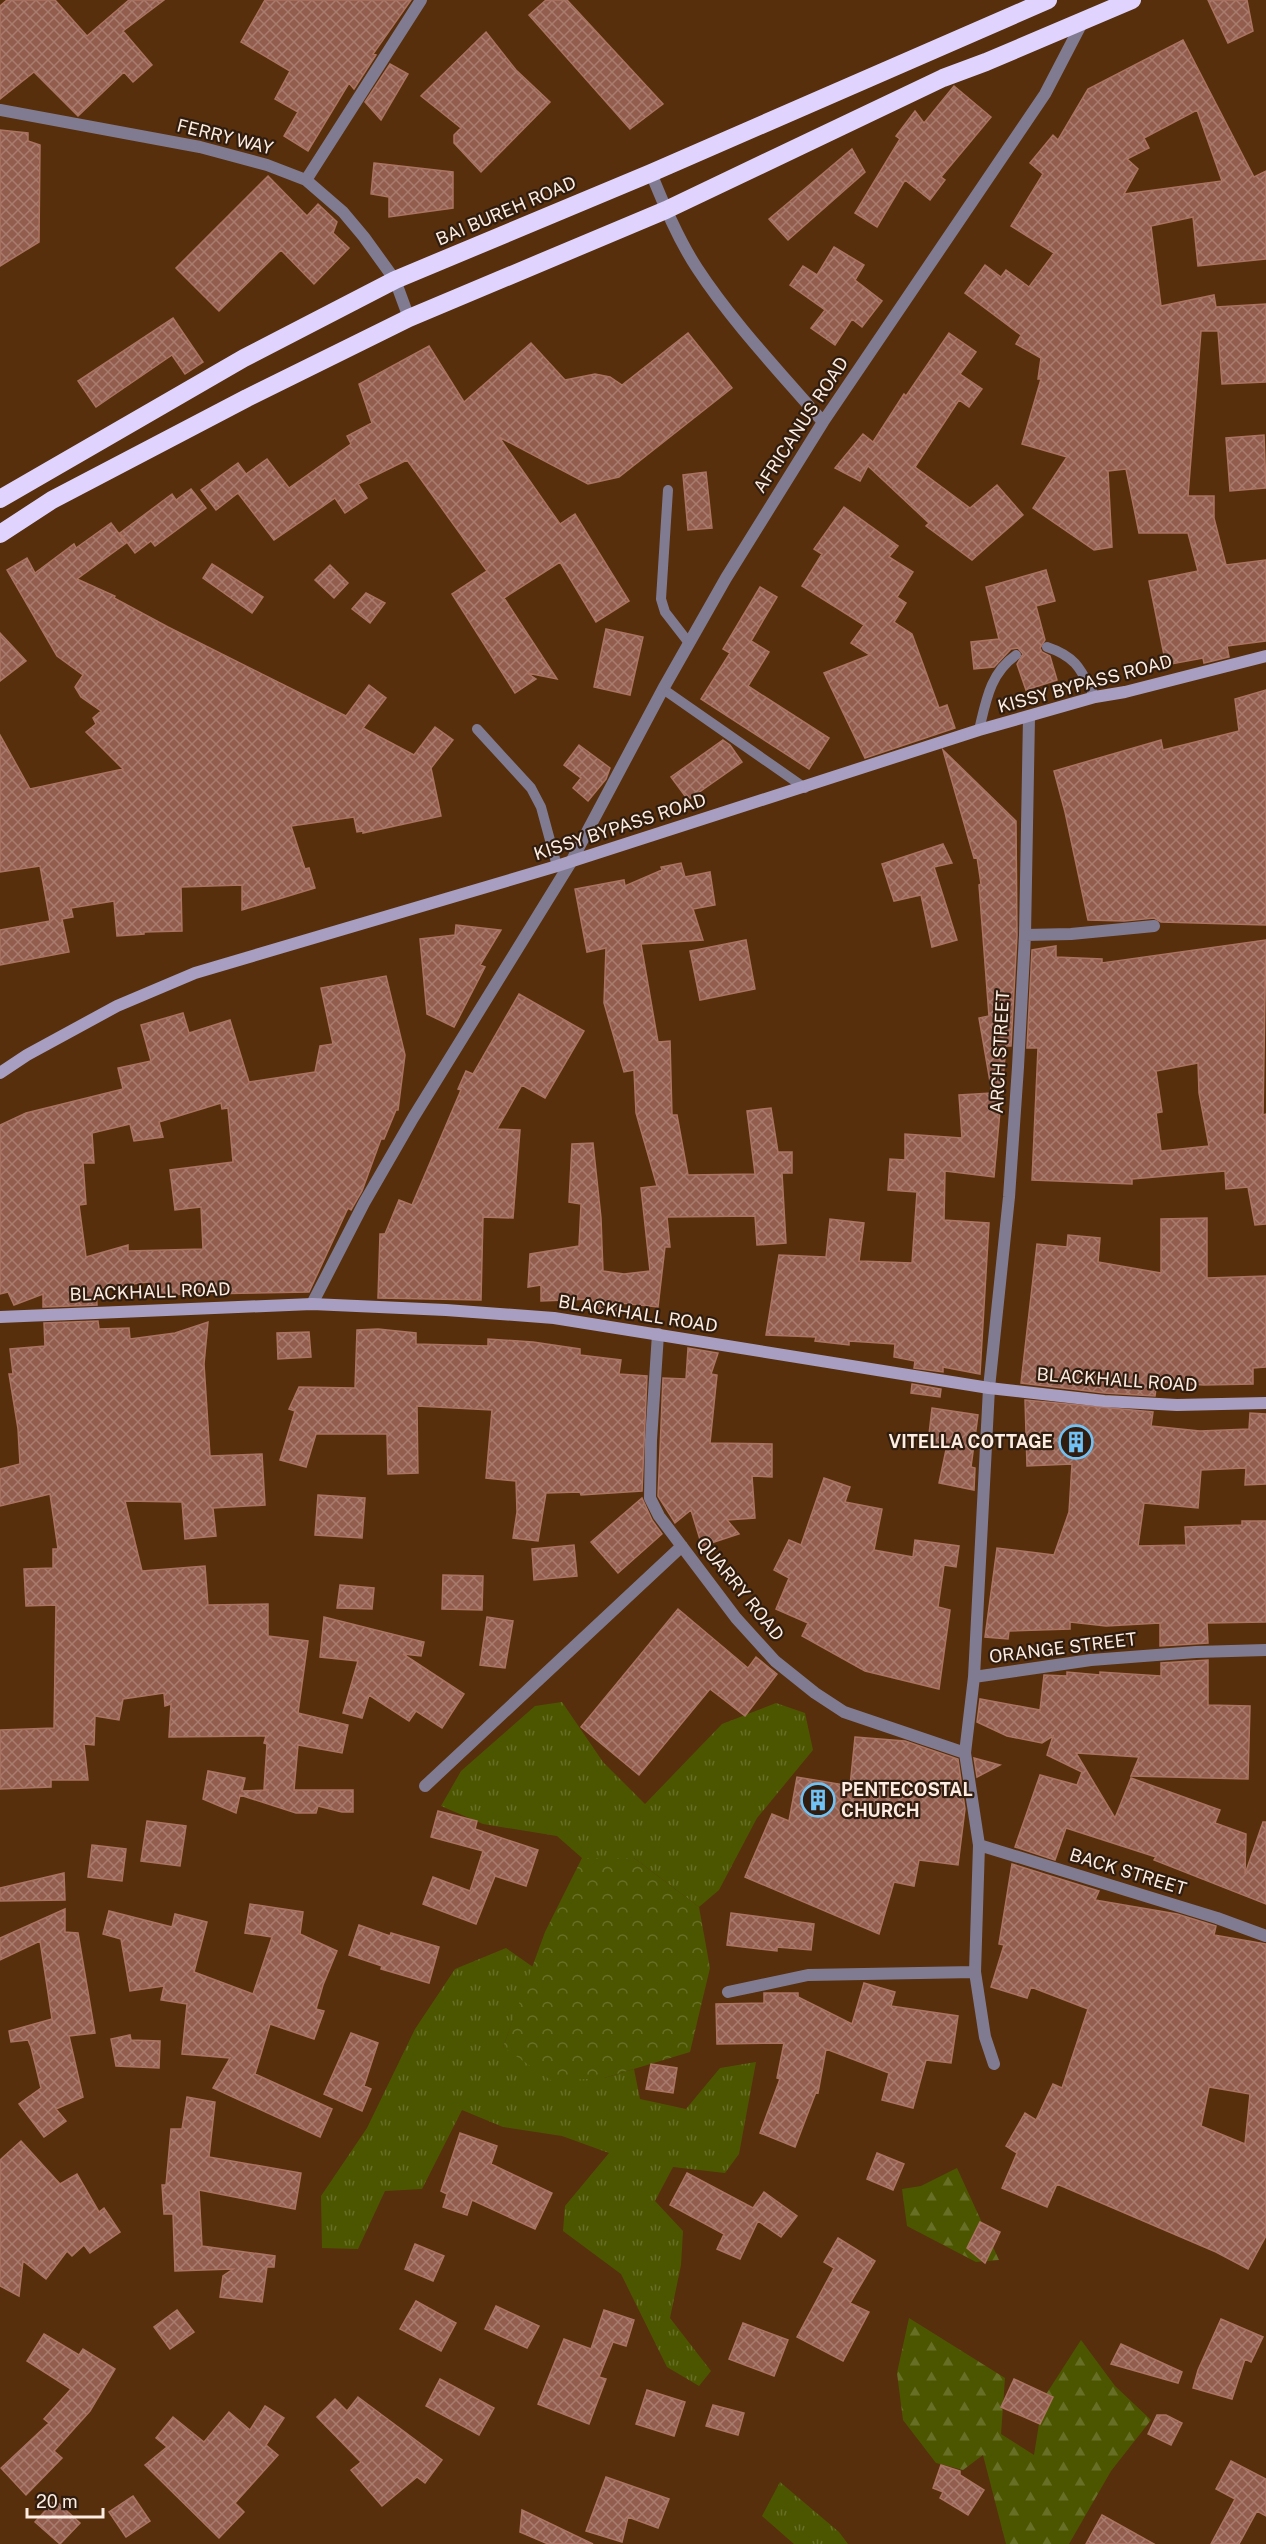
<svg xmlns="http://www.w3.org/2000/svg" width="1266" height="2544" font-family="'Public Sans',sans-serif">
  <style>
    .grass { fill: url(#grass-tufts) }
    .forest { fill: url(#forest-firs) }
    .park { fill: url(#park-crowns) }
    .building { fill: url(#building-cross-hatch); stroke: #aa7362; stroke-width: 1.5; fill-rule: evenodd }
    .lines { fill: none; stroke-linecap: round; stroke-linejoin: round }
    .lane { stroke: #817b91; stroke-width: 10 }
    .street { stroke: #817b91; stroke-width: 12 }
    .secondary { stroke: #a89ec1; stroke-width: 12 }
    .highway { stroke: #e0d4ff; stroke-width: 18 }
    .labels { text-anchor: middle; stroke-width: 4.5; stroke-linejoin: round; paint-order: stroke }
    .street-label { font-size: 18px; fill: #fcece1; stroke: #301d0f }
    .poi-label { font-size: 18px; font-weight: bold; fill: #fcece1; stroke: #301d0f; text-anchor: end }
  </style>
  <defs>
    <pattern id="grass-tufts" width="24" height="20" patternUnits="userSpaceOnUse" patternTransform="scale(1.5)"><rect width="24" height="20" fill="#4c5600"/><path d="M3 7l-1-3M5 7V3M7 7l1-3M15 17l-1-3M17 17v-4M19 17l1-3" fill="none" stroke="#676e25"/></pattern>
    <pattern id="forest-firs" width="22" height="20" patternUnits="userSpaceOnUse" patternTransform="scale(1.5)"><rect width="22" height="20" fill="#4c5600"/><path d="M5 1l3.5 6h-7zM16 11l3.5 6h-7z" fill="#676e25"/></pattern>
    <pattern id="park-crowns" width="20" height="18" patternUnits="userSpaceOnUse" patternTransform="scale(1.5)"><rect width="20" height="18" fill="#4c5600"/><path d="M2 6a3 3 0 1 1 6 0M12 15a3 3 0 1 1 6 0" fill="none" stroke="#676e25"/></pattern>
    <pattern id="building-cross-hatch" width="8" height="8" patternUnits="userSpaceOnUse" patternTransform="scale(1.5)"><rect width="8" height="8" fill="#935d4d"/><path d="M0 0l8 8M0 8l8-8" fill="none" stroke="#a87c6f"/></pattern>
  </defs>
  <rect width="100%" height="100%" fill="#572f0c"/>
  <path class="grass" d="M562,1702L603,1762L645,1804L722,1724L776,1703L805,1713L813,1750L757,1818L719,1890L699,1907L634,1858H582L557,1836L483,1824L441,1806L461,1771L535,1706Z
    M506,1948L533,1967L503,2047L604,2078L634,2069L640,2099L686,2109L720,2068L756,2062L739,2154L725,2173L673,2167L655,2201L683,2231L681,2265L670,2318L711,2371L699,2386L667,2367L621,2274L563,2231L565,2206L609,2153L562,2136L503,2127L462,2110L422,2189L385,2191L358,2249L322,2248L321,2196L367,2128L415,2029L455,1969Z
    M780,2482L839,2532L848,2544H794L762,2516Z"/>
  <path class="forest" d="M957,2168L999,2260L976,2262L907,2226L902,2189L921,2186Z
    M909,2318L1005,2378L1001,2434L1034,2455L1043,2399L1081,2340L1115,2386L1151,2420L1111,2471L1069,2544H1006L983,2455L963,2470L936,2463L903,2420L897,2373Z"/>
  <path class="park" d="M582,1858H634L699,1907L710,1968L690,2052L604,2078L552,2081L503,2047L545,1932Z"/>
  <path class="building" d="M7,0H55L87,36L129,0H164L123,31L152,65L133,82L124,72L78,116L34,72L0,99V6Z
    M265,0H411L373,54L376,55L354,89L349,83L308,151L284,136L298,112L275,99L290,71L241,42Z
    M546,0H567L663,104L630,129L529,15Z
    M1208,0H1247L1253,31L1228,43Z
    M486,32L516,70L550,102L481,172L454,143V135L461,128L421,96Z
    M1183,40L1254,177L1266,171V259L1198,266L1193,217L1151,226L1161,306L1214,295L1216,307L1266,304V382L1222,384L1218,331H1201L1188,496H1214V518L1226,565L1266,560V641L1227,646L1229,657L1204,663L1203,658L1166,665L1149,581L1198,571L1188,533H1139L1126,469L1108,471L1112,547L1094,550L1033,508L1067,457L1022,444L1041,379H1038L1041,358L1016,344L1021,335L965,293L985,265L1001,277L1006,270L1029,287L1054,253L1011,226L1043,174L1030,163L1053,135L1058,140L1088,89ZM1197,110L1222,181L1124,194L1138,169L1127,159L1149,148L1144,138Z
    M390,64L408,74L381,120L365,102Z
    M954,86L991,117L941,177L945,180L930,200L905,180L877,227L855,213L900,139L896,136L915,111L924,123Z
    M0,130L28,133V141L40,145L39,242L0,266Z
    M852,149L865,172L788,240L769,219Z
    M374,163L453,172V208L389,217V197L371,194Z
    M268,176L307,216L318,204L337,222L333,233L349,248L314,284L281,250L219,311L176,268Z
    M834,247L864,265L855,280L882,301L862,327L852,319L835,345L811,328L825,310L790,285L803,266L817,275Z
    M173,318L203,362L185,374L172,355L96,407L78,381Z
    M688,333L732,388L619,477L588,484L499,437L560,524L575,514L629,601L596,622L560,562L504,598L557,679L527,673L536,679L515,693L452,594L487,571L407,460L358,484L367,498L345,513L335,498L274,540L238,493L216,510L201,490L238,463L246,474L267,459L289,488L351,444L347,436L372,423L359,384L429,346L464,402L531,343L565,380L595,374L610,377L622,385Z
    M949,333L976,352L960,374L982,389L969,407L959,400L915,467L970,508L997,485L1023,515L972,560L926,526L929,523L868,466L860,481L835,468L863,434L873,442L904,394L906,396Z
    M1264,435L1266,488L1230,491L1226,438Z
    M706,472L712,528L688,530L683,475Z
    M191,489L206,508L155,546L151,541L135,553L120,533L172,494L176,500Z
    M844,507L898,546L889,557L913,572L897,597L906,603L894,622L912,634L939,708L947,705L955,728L865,758L824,673L870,655L851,643L864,625L802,586L822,554L814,549Z
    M111,523L126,543L77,579L115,596L114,598L168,627L346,716L369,685L386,698L363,728L414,755L435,727L453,740L431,768L441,816L363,833V831L357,832L354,817L291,826L305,869L309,868L315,888L242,910V885L181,887L182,931L144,932V934L117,936L114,901L71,908L73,917L62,919L69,952L0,965V930L50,921L40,866L0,872V735L30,789L123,769L86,732L96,724L93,718L101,711L81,697L75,687L83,675L57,656L7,570L27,558L35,573L74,544L76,548Z
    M212,564L263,597L252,613L203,578Z
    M330,565L348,583L334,598L315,580Z
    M1046,570L1055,601L1036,606L1045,640L1040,648L1042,652L1050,656L1057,680L1026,690L1017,664L1023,654L1018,648L1011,649L994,667L974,669L971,642L999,639L986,587Z
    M760,587L777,597L751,641L769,652L748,686L829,738L809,769L701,699L730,653L723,649Z
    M366,593L385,603L370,623L352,609Z
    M606,629L643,637L630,695L594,687Z
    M0,633L26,661L0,681Z
    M1266,690V925L1161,922L1154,918L1124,921L1088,920L1065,812L1054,771L1161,740L1163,750L1239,731L1235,699Z
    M723,740L730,745L742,762L688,800L671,777Z
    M579,745L610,768L606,779L588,801L573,788L581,778L564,765Z
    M943,750L1016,821L1017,935L1011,1046H1006L994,1177L945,1171L944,1220L989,1223L980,1374L943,1367V1372L914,1368L915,1361L894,1357L895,1344L849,1341V1345L815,1341L816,1337L766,1335L779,1255L826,1257L830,1219L864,1223L859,1261L912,1263L917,1192L888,1190L890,1159L905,1160V1134L962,1138L959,1095L992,1093L979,1018L989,1016L979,885L981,884L977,857L974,858Z
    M943,844L952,863L934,867L957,940L932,947L921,895L894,901L882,864Z
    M681,863L685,877L710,872L715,905L693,909L703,940L641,944L658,1042L670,1041L672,1115H677L688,1175L755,1174L747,1111L771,1108L778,1152H792V1173H782L786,1243L757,1245L755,1216L667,1217L670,1247H665L658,1307L620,1303L619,1311L601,1310L591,1299L541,1301V1285L528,1287L530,1254L579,1246L581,1204L569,1202L572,1144L593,1143L601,1218L603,1271L624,1274L650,1271L641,1188L657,1186L636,1113L634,1070L624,1072L604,1003L606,948L587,952L575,889L624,880L625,886L662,870L661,867Z
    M456,925L501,930L480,965L485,967L454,1027L427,1014L420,939L455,935Z
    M746,940L755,989L700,1000L690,951Z
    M1266,940L1263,1115L1266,1114V1224L1255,1225L1248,1187L1226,1189L1225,1171L1132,1179V1184L1032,1180L1038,1048H1027L1032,950L1056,946V957L1102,959V963ZM1198,1063L1199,1093L1209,1146L1161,1151L1156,1113L1162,1112L1156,1071Z
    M386,976L405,1055L398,1110H396L384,1139H381L362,1191L351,1210L348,1208L309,1292L148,1295V1282L96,1289L97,1305L43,1307V1294L14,1305L8,1292L0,1294V1125L26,1113L123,1089L118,1068L151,1061L141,1025L183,1013L189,1033L230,1020L249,1082L315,1072L320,1046L333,1044L321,988ZM221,1103L222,1109L228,1108L233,1162L170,1170L175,1210L201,1207L203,1249L128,1251V1245L86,1257L79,1205L86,1204L83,1163H94L92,1133L130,1124L134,1141L163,1137L159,1122Z
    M519,994L584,1031L545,1098L522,1085L497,1129L520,1130L513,1218L483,1217L481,1300L378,1298L380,1234H385L399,1200L412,1205L461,1090L458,1089L466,1071L473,1074Z
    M1207,1218V1278L1266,1276V1367L1253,1368V1384L1204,1385L1157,1382L1155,1396L1105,1393L1021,1383L1037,1244L1067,1247L1068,1235L1100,1238L1098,1262L1161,1273V1219Z
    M98,1321L99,1329L129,1328L130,1339L175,1333L208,1322L204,1364L210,1456L262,1454L265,1505L213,1508L216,1536L185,1539L182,1502L125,1501L142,1571L205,1566L208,1605L268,1604V1636L308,1641L298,1713L348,1725L342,1753L298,1745L294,1790H353V1812H342L318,1806L316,1813H296L240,1795L236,1813L203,1799L208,1771L245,1778L242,1791L269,1790L264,1789L267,1744L264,1743L266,1736L169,1737L171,1704L165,1706L164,1693L123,1699L119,1720L95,1716L94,1745L84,1744L88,1780H51V1787L0,1789V1730L54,1728L56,1605L26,1606L24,1569L53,1568V1549H58L50,1494L0,1506V1469L20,1464L18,1429L9,1374H13L10,1349L45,1346L44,1323Z
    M378,1329L416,1333V1344L488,1346V1339L533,1342L580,1349V1355L621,1360L619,1374L647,1376L642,1491L581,1495L580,1492L546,1493L538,1541L513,1538L517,1512L516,1481L486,1478L492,1410L417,1406L418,1473L388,1474L387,1434H316L306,1467L280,1460L295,1411L289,1409L299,1387L355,1388L357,1330Z
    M309,1332L311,1357L278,1359L277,1333Z
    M688,1348L718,1353L711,1374L717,1375L710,1443L772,1444V1477L752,1476L755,1518L727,1520L739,1534L702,1546L691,1510L675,1523L658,1496L663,1378L686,1379Z
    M912,1384L941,1389L940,1397L911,1393Z
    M1025,1400L1153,1412L1151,1426L1200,1431L1249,1429L1250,1413L1266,1414V1484L1245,1485L1246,1468L1201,1470L1198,1508L1144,1503L1138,1546L1186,1545L1185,1527L1242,1525V1521H1266V1622L1207,1623L1208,1643L1160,1646V1623L1106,1626L1070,1622V1629L1009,1631L1008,1639L985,1637L997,1548L1054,1555L1069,1512L1072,1464L1027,1466Z
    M932,1408L978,1415L971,1467L975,1468L974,1490L939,1483L947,1445L928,1443Z
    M824,1478L850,1487L845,1502L882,1509L874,1550L913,1557L915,1540L959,1546L956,1567L944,1565L938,1607L950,1610L939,1689L865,1671L802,1636L808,1623L776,1609L789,1578L774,1570L789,1540L801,1545Z
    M318,1495L365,1498L362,1538L315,1535Z
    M642,1498L652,1520L662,1534L618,1573L591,1542Z
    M574,1545L577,1576L534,1580L532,1549Z
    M443,1575L483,1576L482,1610L442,1609Z
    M340,1585L374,1588L372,1609L337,1608Z
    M678,1609L748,1668L756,1657L777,1674L745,1716L710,1689L639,1775L581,1727Z
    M324,1617L424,1642L421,1656L403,1654L464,1694L442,1728L416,1711L409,1721L369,1695L362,1718L343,1713L358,1661L320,1657Z
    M487,1617L513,1621L505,1668L480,1665Z
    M1208,1660V1705L1250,1706L1248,1779L1131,1776L1139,1757L1076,1753L1115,1818L1131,1778L1220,1810L1215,1823L1246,1834L1245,1874L1263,1822H1266V1904L1154,1860L1156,1857L1066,1828L1055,1860L1015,1847L1040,1775L1077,1785L1082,1772L1047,1755L1053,1736L1042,1743L1007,1736L977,1722L980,1699L1040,1710L1044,1675L1067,1676V1672L1100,1675V1672L1161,1676V1663Z
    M855,1737L905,1741L958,1759L965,1809L958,1865L919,1860L914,1886L894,1882L879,1934L745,1877L772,1814L789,1821L797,1777L850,1786Z
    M974,1758L1000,1765L977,1777Z
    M438,1811L477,1821L475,1829L538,1850L526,1886L495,1876L476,1924L423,1904L433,1877L470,1891L483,1851L431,1837Z
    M147,1821L186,1826L180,1866L141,1861Z
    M92,1845L126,1849L122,1881L88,1877Z
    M1012,1864L1099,1891L1095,1900L1177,1914L1216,1926L1214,1935L1266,1944V2236L1248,2269L1216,2252L1057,2184L1047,2207L1002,2188L1017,2153L1006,2146L1025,2113L1036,2120L1053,2084L1062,2088L1088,2009L1031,1987L1027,1998L991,1987L1004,1945L999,1944ZM1209,2087L1250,2094L1245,2144L1201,2126Z
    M64,1873L65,1900L0,1901V1888Z
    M250,1904L303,1912L300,1934L337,1951L323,1985L316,2009L324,2011L314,2039L270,2024L255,2074L332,2109L320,2137L213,2088L230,2058L182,2054L187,2004L161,2000L164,1986L130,1991L121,1939L103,1934L109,1911L172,1927L175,1914L207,1922L194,1972L253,1994L272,1937L245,1933Z
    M65,1909V1932L78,1933L95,2033L69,2036L83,2097L56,2109L66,2121L44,2137L19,2104L41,2088L31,2047L28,2040L11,2042L9,2031L52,2019L40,1941L0,1960V1938Z
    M731,1913L814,1924L811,1950L777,1947V1951L727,1945Z
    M359,1925L390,1936L391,1933L439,1947L429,1983L381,1969L382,1966L349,1955Z
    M864,1983L895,1992L891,2006L958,2016L951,2063L926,2060L913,2108L882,2100L889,2073L826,2049L818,2093L816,2092L795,2147L760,2133L780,2079L777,2078L784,2043L717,2044L716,2004L764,2003V1993H798V1997L852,2024Z
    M351,2033L378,2043L364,2086L371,2089L362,2111L324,2094Z
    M130,2035L131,2040L160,2041L159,2068L116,2066L111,2039Z
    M651,2064L677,2068L673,2093L646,2089Z
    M187,2097L215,2102L209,2157L301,2173L295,2209L199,2190L202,2246L275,2256L274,2267H267L262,2302L220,2297L223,2276L233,2269L175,2271L173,2214H164L162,2185H166L171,2129H182Z
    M460,2133L497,2146L491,2164L552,2193L535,2229L472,2200L467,2215L443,2207L447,2194L441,2191Z
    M21,2141L60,2184L77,2174L99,2212L104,2208L120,2232L90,2253L84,2245L72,2256L67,2251L46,2279L23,2261L19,2296L0,2286V2160Z
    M877,2153L904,2164L893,2190L867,2179Z
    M687,2173L753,2208L764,2192L797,2216L781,2237L758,2221L740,2259L717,2249L724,2234L670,2205Z
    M980,2222L1000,2232L985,2263L967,2248Z
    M838,2238L875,2261L850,2303L869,2312L843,2361L797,2337L834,2268L824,2262Z
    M415,2244L444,2256L433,2281L405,2269Z
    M416,2301L456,2323L441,2351L400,2329Z
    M496,2306L539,2326L527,2348L485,2329Z
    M177,2310L194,2332L170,2349L154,2327Z
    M604,2310L634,2320L626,2346L613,2342L599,2377L606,2379L589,2424L538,2404L564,2339L591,2349Z
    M1221,2319L1263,2337L1251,2362L1245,2359L1232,2399L1193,2388L1198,2370Z
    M743,2323L788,2340L774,2376L729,2359Z
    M44,2334L79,2355L83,2349L115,2369L90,2411L54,2451L62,2458L26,2495L1,2468L49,2423L44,2419L71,2389L27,2361Z
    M1121,2344L1182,2372L1178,2383L1111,2364Z
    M440,2379L494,2408L479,2435L426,2406Z
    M1014,2379L1053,2397L1040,2424L1001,2407Z
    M647,2390L685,2402L674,2436L636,2424Z
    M358,2397L442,2460L425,2483L417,2477L382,2506L351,2470L361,2462L317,2417L335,2399L347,2411Z
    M713,2405L744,2413L738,2435L706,2426Z
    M265,2406L284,2418L266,2445L278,2455L235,2503L244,2512L219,2538L145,2465L167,2447L156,2438L173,2417L204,2442L229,2412L250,2430Z
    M1157,2415H1166L1182,2423L1171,2445L1148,2434Z
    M1231,2461L1266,2479V2516L1257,2511L1239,2544H1211L1235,2499L1216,2489Z
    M941,2465L960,2471V2475L984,2490L968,2515L940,2498L943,2492L933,2488Z
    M606,2477L669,2499L658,2528L628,2517L622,2542L586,2531Z
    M133,2496L150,2521L126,2537L109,2512Z
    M55,2500L80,2523L60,2544L35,2522Z
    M522,2510L593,2544H548L520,2532Z
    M1102,2515L1154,2544H1086Z"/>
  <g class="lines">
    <path class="lane" d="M668,490L661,599L665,612L689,643
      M1047,647C1077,657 1081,670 1095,697
      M663,689L805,788
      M477,729L531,788L541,807L557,866
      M979,730C986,701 990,673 1016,655"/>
    <path class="street" d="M0,110L200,147L267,165L306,180L343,212L364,237L395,280L409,318
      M651,173C664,205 678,239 697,268C733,323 780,372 823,422
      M306,180L421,0
      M1025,935L1071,934L1154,926
      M312,1304L364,1203L413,1118L571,862L663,689L726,578L823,422L1045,94L1083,21
      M658,1334L651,1440L650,1498L659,1516L736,1618L775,1661L815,1693L844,1712L965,1753
      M974,1677L1091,1660L1196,1652L1266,1650
      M425,1786L682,1546
      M979,1845L1217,1918L1266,1936
      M728,1992L808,1975L975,1972
      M994,2064L985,2037L975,1972L979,1845L965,1753L974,1677L989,1388L1009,1197L1018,1067L1025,935L1029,717"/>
    <path class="secondary" d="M0,1073L27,1055L117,1006L195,973L557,866L979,730L1095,697L1125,692L1266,656
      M0,1317L312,1304L446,1310L554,1318L989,1388L1104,1401L1177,1405L1266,1403"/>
    <path class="highway" d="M0,499L244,358L395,280L651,173L1048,0
      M0,534L52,500L247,398L409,318L666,210L943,78L986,62L1132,0"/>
  </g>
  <defs>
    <symbol id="building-ring" viewBox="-11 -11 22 22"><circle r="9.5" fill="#301d0f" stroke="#70c1f4" stroke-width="1.5"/><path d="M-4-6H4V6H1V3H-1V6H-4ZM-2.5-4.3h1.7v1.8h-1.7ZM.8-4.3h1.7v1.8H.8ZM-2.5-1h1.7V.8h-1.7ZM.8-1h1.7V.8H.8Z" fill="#70c1f4"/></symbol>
  </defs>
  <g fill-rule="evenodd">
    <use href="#building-ring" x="1057" y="1423" width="38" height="38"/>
    <use href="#building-ring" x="799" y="1781" width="38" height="38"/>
  </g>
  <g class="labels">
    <g class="street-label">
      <text transform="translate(225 137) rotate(14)" y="6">FERRY WAY</text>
      <text transform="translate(506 211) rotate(-23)" y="6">BAI BUREH ROAD</text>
      <text transform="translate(801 425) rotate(-57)" y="6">AFRICANUS ROAD</text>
      <text transform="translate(1085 684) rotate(-15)" y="6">KISSY BYPASS ROAD</text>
      <text transform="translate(620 827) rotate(-18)" y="6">KISSY BYPASS ROAD</text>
      <text transform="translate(1000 1052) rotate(-87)" y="6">ARCH STREET</text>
      <text transform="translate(150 1292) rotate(-2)" y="6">BLACKHALL ROAD</text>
      <text transform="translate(638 1314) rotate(9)" y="6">BLACKHALL ROAD</text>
      <text transform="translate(1117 1380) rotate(4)" y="6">BLACKHALL ROAD</text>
      <text transform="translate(740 1589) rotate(51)" y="6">QUARRY ROAD</text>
      <text transform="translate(1063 1648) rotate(-7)" y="6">ORANGE STREET</text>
      <text transform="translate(1128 1872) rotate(17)" y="6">BACK STREET</text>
    </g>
    <g class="poi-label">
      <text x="1053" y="1448">VITELLA COTTAGE</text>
      <text x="841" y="1796" text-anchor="start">PENTECOSTAL<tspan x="841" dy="21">CHURCH</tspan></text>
    </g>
  </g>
  <path d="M27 2508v9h76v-9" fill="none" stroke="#fcece1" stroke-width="3"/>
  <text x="36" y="2508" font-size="18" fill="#fcece1" stroke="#301d0f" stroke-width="4.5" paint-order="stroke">20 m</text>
</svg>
